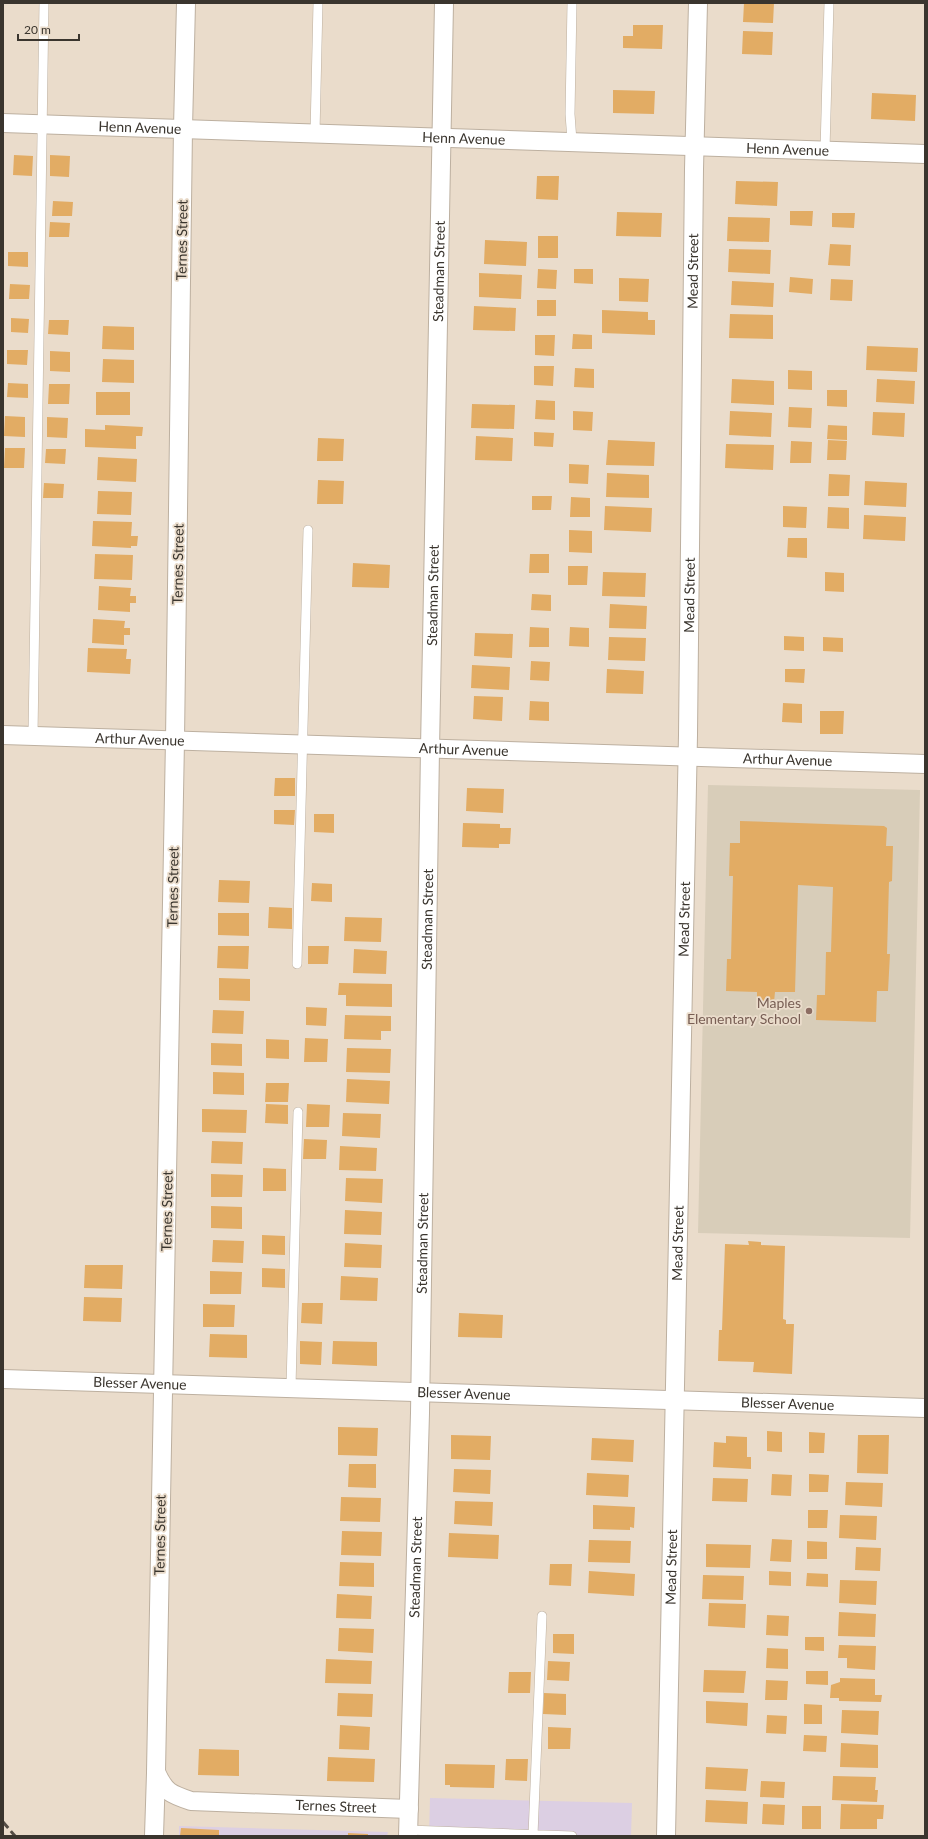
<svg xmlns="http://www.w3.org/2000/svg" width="928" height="1839" font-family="Lato,sans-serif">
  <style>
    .commercial { fill: #dccfe3 }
    .education { fill: #d8cdb9 }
    .building { fill: #e2ac64 }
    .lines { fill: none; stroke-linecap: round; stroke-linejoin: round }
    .lane-casing { stroke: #bdb0a0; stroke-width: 10 }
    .street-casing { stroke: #bdb0a0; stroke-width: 20 }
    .lane { stroke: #fff; stroke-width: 9 }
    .street { stroke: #fff; stroke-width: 18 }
    .rail { stroke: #544d45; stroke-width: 3; stroke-dasharray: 8 4; stroke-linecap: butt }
    .education-dot { fill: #8d6e63; stroke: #eadccb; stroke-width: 1.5 }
    .labels { text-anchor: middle; stroke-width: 3.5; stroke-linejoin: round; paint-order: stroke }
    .street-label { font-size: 14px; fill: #3a352e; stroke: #eadccb }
    .education-label { font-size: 14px; fill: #785e54; stroke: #eadccb; text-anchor: end }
  </style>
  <rect width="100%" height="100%" fill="#eadccb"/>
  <path class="commercial" d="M430,1798L632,1803L631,1836H429Z
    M179,1826L388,1832L387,1836H179Z"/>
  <path class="education" d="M708,785L920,790L910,1238L698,1233Z"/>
  <path class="building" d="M744,3H774L773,23L743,22Z
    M633,25H663L662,49L623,48V36H633Z
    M743,31L773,32L772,55L742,54Z
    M613,90L655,91L654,114L613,113Z
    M872,93L916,95L915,121L871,119Z
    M14,155L33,156L32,176L13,175Z
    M50,155L70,156L69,177L50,176Z
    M537,176H559L558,200L536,199Z
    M736,181L778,182L777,206L735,204Z
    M53,201L73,202L72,216H52Z
    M790,211H813L812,226L790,225Z
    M617,212L662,213L661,237L616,236Z
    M832,213H855L854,228L832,227Z
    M728,217L770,218L769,242L727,241Z
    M50,222L70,223L69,237H49Z
    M538,236H558V258H538Z
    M485,240L527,242L526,266L484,264Z
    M830,244L851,245L850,266L828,265Z
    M729,249L771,250L770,274L728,272Z
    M8,252H28V267L8,266Z
    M538,269L557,270L556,289L537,288Z
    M574,269H593V284L574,283Z
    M479,273L522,275L521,299L479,297Z
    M790,277L813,279L812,294L789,292Z
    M619,278L649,279L648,302L619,301Z
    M831,279L853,280L852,301L830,300Z
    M732,281L774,283L773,307L731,305Z
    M10,284L30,285L29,299H9Z
    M537,300H556V316H537Z
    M474,306L516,308L515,331L473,330Z
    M602,310L648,312V320H655V335L602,333Z
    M730,314L773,315V339L729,338Z
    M11,318L29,319L28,333L11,332Z
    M49,320H69L68,335L48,334Z
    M103,326L134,327V350L102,349Z
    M573,334L592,335V349H572Z
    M535,335H555L554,356L535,355Z
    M867,346L918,348L917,372L866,370Z
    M7,350H28L27,365L7,364Z
    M50,351L70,352V372L50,371Z
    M103,359L134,360V383L102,382Z
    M534,366H554L553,386L534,385Z
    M575,368L594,369V388L574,387Z
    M788,370L812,371V390L788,389Z
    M732,379L774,381V405L731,403Z
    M877,379L915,381L914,404L876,402Z
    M8,383L28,384V398L7,397Z
    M49,384H70L69,404H48Z
    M827,390H847V407L827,406Z
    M96,392H130V415H96Z
    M536,400L555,401V420L535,419Z
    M472,404L515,405L514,429L471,428Z
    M789,407L812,408L811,428L788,427Z
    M573,411L593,412L592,431L573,430Z
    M730,411L772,413L771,437L729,435Z
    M873,412L905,413L904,437L872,435Z
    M5,416L25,417V437L4,436Z
    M47,417L68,418L67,438L47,437Z
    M105,425L143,427L142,436H136V449L85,447V429L105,430Z
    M828,425L847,426V440L827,439Z
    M534,432L554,433L553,447L534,446Z
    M476,436L513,438L512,461L475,460Z
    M318,438L344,439L343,461H317Z
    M608,440L655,442L654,466L606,465Z
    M828,440L847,441L846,460H827Z
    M791,441L812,442L811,463H790Z
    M726,444L774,445L773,470L725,468Z
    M5,448H25L24,468H4Z
    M46,449H66L65,464L45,463Z
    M98,457L137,459L136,482L97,480Z
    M569,464L589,465L588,484L569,483Z
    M607,473L649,475V498L606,497Z
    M829,474L850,475L849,496H828Z
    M318,480L344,481L343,504H317Z
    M865,481L907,483L906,507L864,505Z
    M44,483L64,484L63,498H43Z
    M98,491L132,492L131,515L97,514Z
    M532,496H552L551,510H532Z
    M571,497L590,498V517H570Z
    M605,506L652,508L651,532L604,530Z
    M783,506L807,507L806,528L783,527Z
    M828,507L849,508V529L827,528Z
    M864,515L906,517L905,541L863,539Z
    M93,521L132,522L131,536H138L137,546H131V548L92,546Z
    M569,530L592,531V553L569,552Z
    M788,538H807V558L787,557Z
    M95,554L133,555L132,580L94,579Z
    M530,554H549V573H529Z
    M353,563L390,565L389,588L352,587Z
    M568,566H588L587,585H568Z
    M603,572L646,573L645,597L602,596Z
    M825,572L844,573V592L825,591Z
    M99,586L131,588L130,596H136V603H130V612L98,610Z
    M532,594L551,595V611L531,610Z
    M610,604L647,606L646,629L609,628Z
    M93,619L125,621L124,628H130V635H124V645L92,643Z
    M530,627L549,628V647H529Z
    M570,627L589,628V647L569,646Z
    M475,633L513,634L512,658L474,656Z
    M784,636L804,637V651L784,650Z
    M609,637L646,638L645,661L608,660Z
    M823,637L843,638V652L823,651Z
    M88,648L127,649L126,659H131L130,674L87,672Z
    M531,661L550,662L549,681L530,680Z
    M472,665L510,667L509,690L471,688Z
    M607,669L644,671L643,694L606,693Z
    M785,669H805L804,683L785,682Z
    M474,696L503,697L502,721L473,719Z
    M530,701L549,702V721L529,720Z
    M783,703L802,704V723L782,722Z
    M820,711H844L843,734H820Z
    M275,778H295V796H274Z
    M467,788L504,789L503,813L466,811Z
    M274,810H295L294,825L274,824Z
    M314,814H334V833L314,832Z
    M740,821L884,826L887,828L886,846H893L892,881L889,882L887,954H890L888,991H877L876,1022L816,1020L817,995H825L826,952H831L833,887L798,885L795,992H775L774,1002L757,1001V992L726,991L727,959H731L733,876H729L730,843H740Z
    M463,823L500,824V828H511L510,844H499V848L462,847Z
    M219,880L250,881L249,903L218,902Z
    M312,883L332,884V902L311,901Z
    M269,907L292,908V929L268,928Z
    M218,913H249V936L218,935Z
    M345,917L382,918L381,942L344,941Z
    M218,946H249L248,969L217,968Z
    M308,946H329L328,964H308Z
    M354,949L387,951L386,974L353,973Z
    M219,978L250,979V1001L219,1000Z
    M339,983L392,984V1007L346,1006V995H338Z
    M306,1007L327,1008L326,1026L306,1025Z
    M213,1010L244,1011L243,1034L212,1033Z
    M345,1015L391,1016V1031H381V1040L344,1039Z
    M305,1038L328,1039L327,1062H304Z
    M266,1039L289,1040V1059L266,1058Z
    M211,1043L242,1044V1066L211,1065Z
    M347,1048L391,1049L390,1073L346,1072Z
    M213,1072L244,1073V1095L213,1094Z
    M347,1079L390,1081L389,1104L346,1102Z
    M266,1083H289L288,1102H265Z
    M266,1104L288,1105V1124L265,1123Z
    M307,1104L330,1105L329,1127H306Z
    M202,1109L247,1110L246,1133L202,1132Z
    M343,1113L381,1114L380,1138L342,1136Z
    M304,1139L327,1140L326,1159H303Z
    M212,1141L243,1142L242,1164L211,1163Z
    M340,1146L377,1148L376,1171L339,1170Z
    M263,1168L286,1169V1191H263Z
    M211,1174L243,1175L242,1197H211Z
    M346,1178L383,1179L382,1203L345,1201Z
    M211,1206L242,1207V1229L211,1228Z
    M345,1210L382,1212L381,1235L344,1234Z
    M262,1235L285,1236V1255L262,1254Z
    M213,1240L244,1241L243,1263L212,1262Z
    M748,1241L761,1242V1245L785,1246L783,1319L786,1320V1324H794L792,1374L753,1372L754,1362L718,1361L719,1330H722L725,1244L749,1245Z
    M345,1243L382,1245L381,1268L344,1267Z
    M85,1265H123L122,1289L84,1288Z
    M262,1268L285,1269V1288L262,1287Z
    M210,1271L242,1272L241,1294H210Z
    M341,1276L378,1278L377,1301L340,1300Z
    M84,1297L122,1298L121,1322L83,1321Z
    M302,1303H323L322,1324L301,1323Z
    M203,1304L235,1305L234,1327H203Z
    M459,1313L503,1315L502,1338L458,1337Z
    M210,1334L247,1335V1358L209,1357Z
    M300,1341L322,1342L321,1365L300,1364Z
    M333,1341L377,1342V1366L332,1364Z
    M338,1427L378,1428L377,1456L338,1455Z
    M767,1431L782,1432V1452L767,1451Z
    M809,1432L825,1433L824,1453H809Z
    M451,1435L491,1436L490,1460L451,1459Z
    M858,1435H889L888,1474L857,1473Z
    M726,1436L747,1437V1457H751V1469L713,1467L714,1442L726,1443Z
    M592,1438L634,1440L633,1462L591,1460Z
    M349,1464H376V1488L348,1487Z
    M454,1469L491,1470L490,1494L453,1492Z
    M587,1473L629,1475L628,1497L586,1495Z
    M772,1474L792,1475L791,1496L771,1495Z
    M809,1474L829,1475L828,1492H809Z
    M713,1478L748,1479L747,1502L712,1501Z
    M846,1482L883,1483L882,1507L845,1505Z
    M341,1497L381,1498L380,1522L340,1521Z
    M455,1501L493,1502L492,1526L454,1524Z
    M593,1505L635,1507L634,1528L630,1527V1530L593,1529Z
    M808,1510H828L827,1528H808Z
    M840,1515L877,1516L876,1540L839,1538Z
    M342,1531L382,1532L381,1556L341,1555Z
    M449,1533L499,1535L498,1559L448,1557Z
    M772,1539L792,1540L791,1562L770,1561Z
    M589,1540L631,1541L630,1563L588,1562Z
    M807,1541L827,1542V1559H807Z
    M706,1544L751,1545L750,1568L706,1567Z
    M856,1547L881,1548L880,1571L855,1570Z
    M340,1562L374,1563V1587L339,1586Z
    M550,1564H572L571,1586L549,1585Z
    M589,1571L635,1574L634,1596L588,1593Z
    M769,1571L791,1572V1586L769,1585Z
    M807,1573L828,1574V1587L806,1586Z
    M703,1575L744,1576L743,1600L702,1599Z
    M840,1580L877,1581L876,1605L839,1603Z
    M337,1594L372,1596L371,1619L336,1618Z
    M709,1603L746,1604L745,1628L708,1626Z
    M839,1612L876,1614L875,1637L838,1636Z
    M767,1615L789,1616L788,1636L766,1635Z
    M339,1628L374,1629L373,1653L338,1651Z
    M553,1634H574V1654L553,1653Z
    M805,1637H824V1651L805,1650Z
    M839,1645L876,1646L875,1670L847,1668V1658H838Z
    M767,1648L788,1649V1669L766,1668Z
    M326,1659L372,1661L371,1684L325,1683Z
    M548,1661L570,1662L569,1681L547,1680Z
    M704,1670L746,1671L744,1693L703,1692Z
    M806,1671H828V1685L806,1684Z
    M509,1672H531L530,1693H508Z
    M840,1678L875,1679V1695H882L881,1702L839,1701V1698H830L831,1685L840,1682Z
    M766,1680L788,1681L787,1700H765Z
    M338,1693L373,1694L372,1717L337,1716Z
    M544,1693L566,1694V1715L543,1714Z
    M706,1701L748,1703L747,1726L706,1723Z
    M804,1704L822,1705V1724H804Z
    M842,1710L879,1711L878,1735L841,1733Z
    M767,1715L787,1716L786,1734L766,1733Z
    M340,1725L370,1727L369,1750L339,1749Z
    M548,1727L571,1728L570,1749H548Z
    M804,1735L827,1736L826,1752L803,1751Z
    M841,1743L878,1745V1768L840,1767Z
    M199,1749L239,1750V1776L198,1775Z
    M328,1757L375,1759L374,1782L327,1781Z
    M506,1759H528L527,1781L505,1780Z
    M445,1764L495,1765L494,1788L450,1787V1785H445Z
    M706,1767L748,1769L746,1791L705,1789Z
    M833,1776L876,1777L875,1790H878L877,1802L832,1800Z
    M761,1781L785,1782L784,1798L760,1797Z
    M706,1800L748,1802L747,1824L705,1822Z
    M763,1804L785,1805L784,1825L762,1824Z
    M841,1804L884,1805L883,1819H877V1829H840Z
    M802,1806H821V1829H802Z
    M181,1828L219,1830V1836H180Z
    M348,1833L368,1834V1836H348Z"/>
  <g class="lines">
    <defs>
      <path id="lane" d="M315,133L318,3
        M572,141L570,114L572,3
        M825,150L829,3
        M33,736L44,3
        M297,964L308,530
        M291,1387L298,1112
        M408,1830L572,1836
        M533,1835L542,1616"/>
      <g id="street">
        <path id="s1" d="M186,3L183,128L175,740L156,1772C165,1792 170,1794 191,1801L409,1809"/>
        <path id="s2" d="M3,123L925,154"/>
        <path id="s3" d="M3,735L925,764"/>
        <path id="s4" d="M3,1379L925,1408"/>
        <path d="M154,1836L156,1773"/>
        <path id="s5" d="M408,1836L420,1413L430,749L444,3"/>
        <path id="s6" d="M666,1836L688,735L694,169L698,3"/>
      </g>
    </defs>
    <use href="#lane" class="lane-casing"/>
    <use href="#street" class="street-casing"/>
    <use href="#lane" class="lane"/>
    <use href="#street" class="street"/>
    <path class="rail" d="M3,1822L15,1836"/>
  </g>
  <circle class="education-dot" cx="809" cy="1011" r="4"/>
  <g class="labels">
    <g class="street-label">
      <text dy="5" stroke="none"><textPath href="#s2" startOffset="137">Henn Avenue</textPath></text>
      <text dy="5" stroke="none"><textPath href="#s2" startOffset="461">Henn Avenue</textPath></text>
      <text dy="5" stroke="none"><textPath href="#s2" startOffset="785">Henn Avenue</textPath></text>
      <text transform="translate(182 240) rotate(-89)" y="5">Ternes Street</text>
      <text dy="5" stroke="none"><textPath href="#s5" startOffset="1565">Steadman Street</textPath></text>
      <text dy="5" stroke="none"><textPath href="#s6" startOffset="1565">Mead Street</textPath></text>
      <text transform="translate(178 564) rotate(-89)" y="5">Ternes Street</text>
      <text dy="5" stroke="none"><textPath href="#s5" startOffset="1241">Steadman Street</textPath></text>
      <text dy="5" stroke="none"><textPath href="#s6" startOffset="1241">Mead Street</textPath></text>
      <text dy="5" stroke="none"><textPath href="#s3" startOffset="137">Arthur Avenue</textPath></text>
      <text dy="5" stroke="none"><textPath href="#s3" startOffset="461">Arthur Avenue</textPath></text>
      <text dy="5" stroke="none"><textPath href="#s3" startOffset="785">Arthur Avenue</textPath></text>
      <text transform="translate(173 887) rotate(-89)" y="5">Ternes Street</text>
      <text dy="5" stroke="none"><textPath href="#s5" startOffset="917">Steadman Street</textPath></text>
      <text dy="5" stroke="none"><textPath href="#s6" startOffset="917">Mead Street</textPath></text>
      <text transform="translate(167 1211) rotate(-89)" y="5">Ternes Street</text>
      <text dy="5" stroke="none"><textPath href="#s6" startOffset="593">Mead Street</textPath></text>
      <text dy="5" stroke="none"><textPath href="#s5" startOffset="593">Steadman Street</textPath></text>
      <text dy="5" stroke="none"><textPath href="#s4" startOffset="137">Blesser Avenue</textPath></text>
      <text dy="5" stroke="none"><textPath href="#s4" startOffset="461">Blesser Avenue</textPath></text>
      <text dy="5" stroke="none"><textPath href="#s4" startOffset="785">Blesser Avenue</textPath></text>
      <text transform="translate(160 1535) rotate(-89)" y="5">Ternes Street</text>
      <text dy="5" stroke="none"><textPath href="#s5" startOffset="269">Steadman Street</textPath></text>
      <text dy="5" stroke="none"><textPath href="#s6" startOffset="269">Mead Street</textPath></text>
      <text dy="5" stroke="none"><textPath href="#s1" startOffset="1962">Ternes Street</textPath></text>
    </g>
    <g class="education-label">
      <text x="801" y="1008">Maples<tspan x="801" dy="16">Elementary School</tspan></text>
    </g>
  </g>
  <rect width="928" height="1839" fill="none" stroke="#3a352e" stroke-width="8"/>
  <path d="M18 34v6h61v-6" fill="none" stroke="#3a352e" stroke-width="2"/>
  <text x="24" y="34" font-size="12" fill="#3a352e" stroke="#eadccb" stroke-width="3" paint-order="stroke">20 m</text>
</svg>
